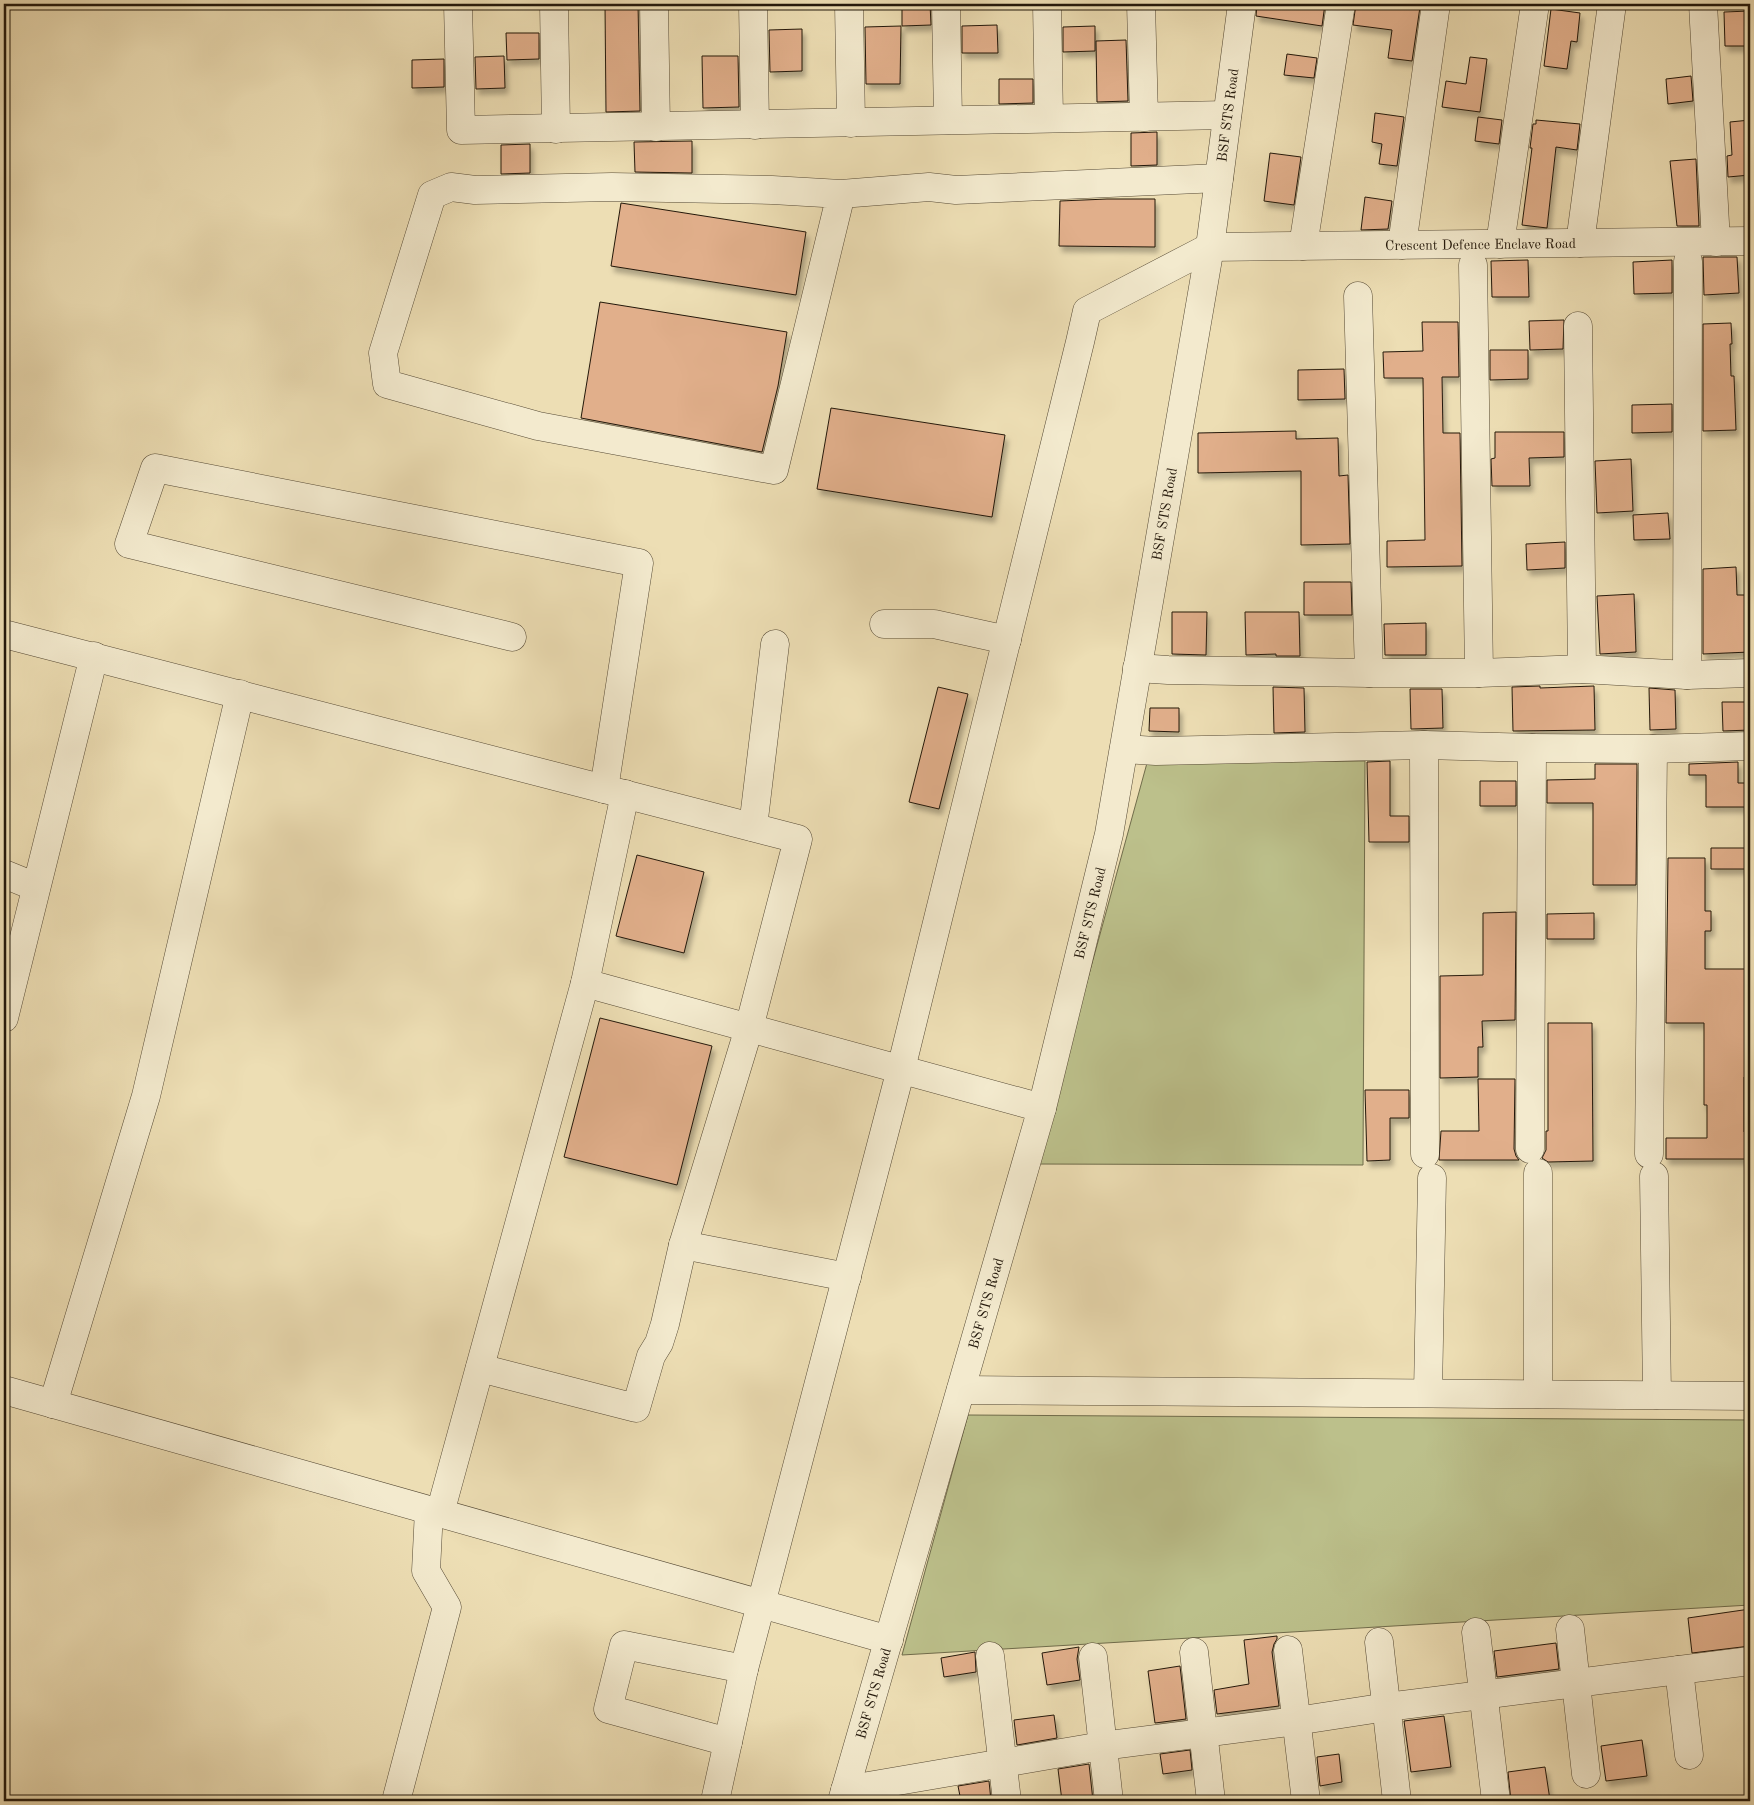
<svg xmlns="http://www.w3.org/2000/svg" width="1754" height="1805" font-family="'Old Standard TT',serif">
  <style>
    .green { fill: #bcc08b; stroke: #706c4b }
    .building { fill: #e1af8b; stroke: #23180b; filter: url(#shadow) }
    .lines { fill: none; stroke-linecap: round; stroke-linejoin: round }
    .minor-casing { stroke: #564a35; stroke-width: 29 }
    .minor { stroke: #f3eace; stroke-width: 28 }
    .labels { text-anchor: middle; stroke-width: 5; stroke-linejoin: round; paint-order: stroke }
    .street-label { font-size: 14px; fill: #23180b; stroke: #f3eace }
  </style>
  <defs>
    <filter id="shadow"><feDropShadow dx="3" dy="5.5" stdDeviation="2.5" flood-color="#0004"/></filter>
  </defs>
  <rect width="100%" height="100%" fill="#eddeb4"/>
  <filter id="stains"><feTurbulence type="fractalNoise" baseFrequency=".004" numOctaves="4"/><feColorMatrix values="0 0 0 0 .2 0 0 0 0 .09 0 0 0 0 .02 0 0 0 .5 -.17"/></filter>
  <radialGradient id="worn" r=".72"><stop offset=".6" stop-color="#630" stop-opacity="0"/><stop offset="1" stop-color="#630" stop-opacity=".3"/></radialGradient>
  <path class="green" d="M1365,761L1363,1165L1037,1164L1147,763Z
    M968,1415L1750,1420V1605L902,1655Z"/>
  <path class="building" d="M605,4H638L640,111L606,112Z
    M902,4H930L931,25L902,26Z
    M1257,4H1325L1322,26L1256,16Z
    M1356,4H1395L1420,7L1412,61L1388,58L1392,30L1353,25Z
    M1551,9L1580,13L1577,42L1571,41L1567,69L1544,66Z
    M1750,11V46H1725L1724,12Z
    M997,25L998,53H962V26Z
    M901,26L900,84H866L865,27Z
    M1095,26V51L1063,52V27Z
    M802,29V71L770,72L769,30Z
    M506,33H539V59L507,60Z
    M1126,40L1128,101L1097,102L1096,41Z
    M1287,54L1317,58L1314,78L1284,75Z
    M504,56L505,88L476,89L475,57Z
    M702,56H738L739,107L703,108Z
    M1470,57L1487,59L1480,112L1442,107L1446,81L1466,84Z
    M444,59V87L412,88V60Z
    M1691,76L1693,101L1668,104L1666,79Z
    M999,79H1033V103L999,104Z
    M1375,113L1404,117L1397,166L1379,164L1382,144L1372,142Z
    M1478,117L1502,120L1499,144L1475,141Z
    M1536,120L1580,124L1577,150L1556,147L1547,228L1522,225L1532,148H1530L1533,124H1536Z
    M1750,120V175L1728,177L1727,156L1732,155L1730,122Z
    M1157,132V165L1131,166V133Z
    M692,141V173L635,172L634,142Z
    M530,144V173L501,174V145Z
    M1270,153L1301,157L1294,205L1264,201Z
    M1696,159L1699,226H1677L1670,161Z
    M1365,197L1392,201L1388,229L1361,230Z
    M1107,199H1155V247L1059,246L1060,201Z
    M621,203L806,232L796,295L611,266Z
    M1703,257H1737L1739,293L1704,295Z
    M1528,260L1529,297H1492L1491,261Z
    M1672,260V293L1634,294L1633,262Z
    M600,302L787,332L778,386L762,452L581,418Z
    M1564,320L1563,349L1530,350L1529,321Z
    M1422,322H1458L1459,377H1442L1443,433H1460L1462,566L1387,567V541L1425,540L1423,378H1384L1383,352L1423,351Z
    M1731,323L1732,344H1730L1731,376H1734L1736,430L1703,431V324Z
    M1490,350H1528V379L1490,380Z
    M1344,369L1345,399L1298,400V370Z
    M1672,404V432L1632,433V405Z
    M831,408L1005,435L992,517L817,489Z
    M1296,431V439L1338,438L1339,476L1348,475L1350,544L1301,545V471L1198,473V433Z
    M1495,432H1564V457L1529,458L1530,486H1492L1491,459L1495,458Z
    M1631,459L1633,511L1597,513L1595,461Z
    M1668,513L1670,539L1634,540L1633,515Z
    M1565,542V568L1527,570L1526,544Z
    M1736,567L1737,595H1750V652L1703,654V569Z
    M1304,582H1351L1352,615H1304Z
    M1634,594L1636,652L1600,654L1597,596Z
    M1172,612H1207L1206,655L1172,654Z
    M1245,612H1299L1300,656H1276V654L1246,655Z
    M1426,623V655H1385L1384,624Z
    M1540,686V688L1594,686L1595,730L1513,731L1512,687Z
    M938,687L968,694L939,809L909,802Z
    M1273,687L1304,688L1305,732L1274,733Z
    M1649,688L1675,690L1676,729L1650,730Z
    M1410,689H1442L1443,728L1411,729Z
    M1722,702H1750V730L1723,731Z
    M1150,708H1179V732L1149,731Z
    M1390,761V816H1409V842H1369L1367,762Z
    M1738,762V783H1750V807H1706V775H1689V764Z
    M1595,764H1637L1636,885H1593V803H1547V780L1595,779Z
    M1480,781H1516V806H1480Z
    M1711,848H1750V869H1711Z
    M637,855L704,872L684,953L616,936Z
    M1668,858H1705V911H1711V931H1705V969H1746L1745,1049H1749L1750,1077H1744V1132H1747V1159H1666V1138H1707V1105H1704V1023H1666Z
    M1516,912L1515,1020L1482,1021L1483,1047H1478V1077L1440,1078V976L1483,975V913Z
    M1594,913V939H1547V914Z
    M600,1018L712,1046L677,1185L564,1157Z
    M1548,1023H1592L1593,1161L1548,1162L1542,1158L1546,1150V1131H1548Z
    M1478,1079H1515L1514,1149L1516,1156L1519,1160H1439L1441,1131H1479Z
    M1365,1090H1409V1118H1390V1160L1367,1161Z
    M1750,1609V1646L1692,1653L1688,1618Z
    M1277,1636V1639L1274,1644L1272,1652L1279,1706L1217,1714L1214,1690L1249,1684L1244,1640Z
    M1556,1643L1559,1669L1497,1677L1494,1651Z
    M1079,1647L1077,1659L1080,1680L1047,1685L1042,1653Z
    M975,1652L976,1672L944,1677L941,1658Z
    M1180,1666L1186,1719L1155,1723L1148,1671Z
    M1054,1715L1057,1738L1017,1745L1014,1720Z
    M1444,1716L1451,1767L1411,1772L1404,1721Z
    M1642,1740L1647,1776L1606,1781L1601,1746Z
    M1190,1750L1192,1770L1163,1774L1160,1754Z
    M1339,1754L1342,1782L1320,1786L1317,1757Z
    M1089,1764L1093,1801H1062L1058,1769Z
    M1545,1767L1550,1800L1511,1801L1508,1772Z
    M989,1781L991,1801H961L958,1786Z"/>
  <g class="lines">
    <defs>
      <g id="minor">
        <path d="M458,4L461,130L1227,115"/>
        <path d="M554,4L556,129"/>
        <path d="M654,4L656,127"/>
        <path d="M753,4L755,125"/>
        <path d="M849,4L851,123"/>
        <path d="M946,4L948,120"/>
        <path d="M1047,4L1049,118"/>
        <path d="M1141,4L1144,117"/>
        <path d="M1703,4L1716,242"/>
        <path d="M841,194L774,470L538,426L387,384L383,353L432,195L451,187L475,190L612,187L772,190L841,194L929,187L956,190L1219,178"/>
        <path d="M1580,243L1612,4"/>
        <path d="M1500,244L1535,4"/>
        <path d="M1402,245L1436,4"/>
        <path d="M1303,246L1341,4"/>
        <path d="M1473,265L1479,673"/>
        <path d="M1358,296L1369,673"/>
        <path d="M1578,326L1582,669"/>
        <path d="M884,624H934L1007,640"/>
        <path d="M4,634L798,839L749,1028L683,1245L665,1324L659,1343L651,1356L636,1408L480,1368"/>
        <path d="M512,637L129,544L155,468L639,563L604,789"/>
        <path d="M1137,668L1168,670L1369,673H1479L1582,669L1687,675L1750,673"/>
        <path d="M1687,675L1688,261"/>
        <path d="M1424,745L1425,1154"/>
        <path d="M1124,749L1156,751L1424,745L1532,748L1653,749L1750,746"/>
        <path d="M753,827L775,644"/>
        <path d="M4,874L36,887"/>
        <path d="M585,983L1042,1108"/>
        <path d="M4,1018L94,656"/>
        <path d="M1530,1149L1532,748"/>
        <path d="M1649,1154L1653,749"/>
        <path d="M1538,1173V1394"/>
        <path d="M1654,1176L1657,1395"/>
        <path d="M683,1245L847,1277"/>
        <path d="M4,1390L889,1640"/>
        <path d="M961,1390L1750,1396"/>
        <path d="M1428,1393L1432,1178"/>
        <path d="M53,1404L146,1096L240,694"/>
        <path d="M440,1513L585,983L625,794"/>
        <path d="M1570,1629L1586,1774"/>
        <path d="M1476,1632L1496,1801"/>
        <path d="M1379,1642L1397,1801"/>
        <path d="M1288,1650L1306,1801"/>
        <path d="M1194,1652L1211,1801"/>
        <path d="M990,1656L1007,1801"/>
        <path d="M1093,1657L1109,1801"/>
        <path d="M1679,1670L1689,1755"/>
        <path d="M728,1742L608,1709L624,1645L744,1669"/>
        <path d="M845,1790L1102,1746L1296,1721L1387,1707L1750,1661"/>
        <path d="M396,1801L447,1607L426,1571L429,1510"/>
        <path id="s1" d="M715,1801L744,1669L901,1069L1080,342L1087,311L1210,247L1750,241"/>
        <path id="s2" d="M842,1801L1042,1108L1109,834L1210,247L1242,4"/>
      </g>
    </defs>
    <use href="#minor" class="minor-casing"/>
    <use href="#minor" class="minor"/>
  </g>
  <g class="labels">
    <g class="street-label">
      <text dy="5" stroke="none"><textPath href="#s2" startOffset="1732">BSF STS Road</textPath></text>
      <text dy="5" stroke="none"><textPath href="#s1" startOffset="1945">Crescent Defence Enclave Road</textPath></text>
      <text dy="5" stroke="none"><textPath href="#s2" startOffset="1328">BSF STS Road</textPath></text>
      <text dy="5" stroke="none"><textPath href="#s2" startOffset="922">BSF STS Road</textPath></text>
      <text dy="5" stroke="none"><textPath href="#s2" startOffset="518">BSF STS Road</textPath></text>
      <text dy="5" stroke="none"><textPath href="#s2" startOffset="112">BSF STS Road</textPath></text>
    </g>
  </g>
  <rect width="1754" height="1805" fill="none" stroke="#eddeb4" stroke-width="20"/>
  <rect x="5" y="5" width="1744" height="1795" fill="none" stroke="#23180b" stroke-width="2.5"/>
  <rect x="10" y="10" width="1734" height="1785" fill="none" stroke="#23180b"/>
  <rect width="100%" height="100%" filter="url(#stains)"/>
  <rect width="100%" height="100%" fill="url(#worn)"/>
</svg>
